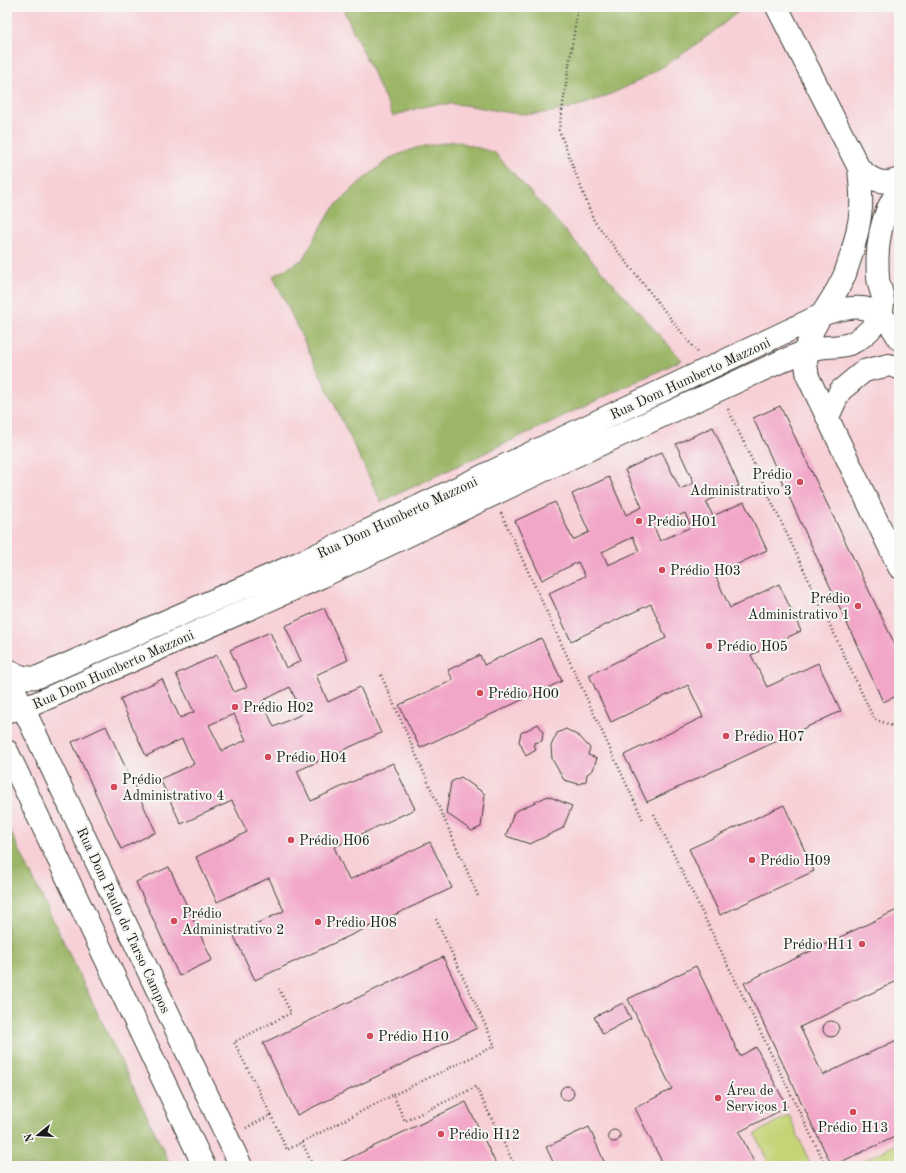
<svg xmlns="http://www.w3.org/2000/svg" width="906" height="1173" font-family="'Old Standard TT',serif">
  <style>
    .built { fill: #f7cfd5 }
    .green { fill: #c5d477; stroke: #70784a }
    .forest { fill: #9cb668; stroke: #5c6942 }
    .building { fill: #f2a7c9; fill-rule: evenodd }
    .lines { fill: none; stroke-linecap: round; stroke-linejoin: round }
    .minor-casing { stroke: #3b3a34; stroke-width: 24 }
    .path { stroke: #3b3a34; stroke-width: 2.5; stroke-dasharray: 1 3; stroke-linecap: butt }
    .minor { stroke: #fff; stroke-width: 22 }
    .poi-dot { fill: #d1495b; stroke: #f6f6f2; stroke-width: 1.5 }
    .labels { text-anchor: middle; stroke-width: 4; stroke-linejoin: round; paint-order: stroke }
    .street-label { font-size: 14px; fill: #1c1c1c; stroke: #f6f6f2 }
    .poi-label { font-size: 14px; fill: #1c1c1c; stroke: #f6f6f2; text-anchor: start }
  </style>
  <rect width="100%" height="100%" fill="#f6f6f2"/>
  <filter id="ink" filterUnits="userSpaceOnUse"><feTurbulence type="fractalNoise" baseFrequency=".025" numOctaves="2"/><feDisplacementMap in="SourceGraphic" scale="8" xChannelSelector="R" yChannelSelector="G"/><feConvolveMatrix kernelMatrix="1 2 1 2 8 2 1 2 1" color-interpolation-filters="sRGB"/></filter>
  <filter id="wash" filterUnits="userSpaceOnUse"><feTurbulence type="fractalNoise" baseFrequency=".012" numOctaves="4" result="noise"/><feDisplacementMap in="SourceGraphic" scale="16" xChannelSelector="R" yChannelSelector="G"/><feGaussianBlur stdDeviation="0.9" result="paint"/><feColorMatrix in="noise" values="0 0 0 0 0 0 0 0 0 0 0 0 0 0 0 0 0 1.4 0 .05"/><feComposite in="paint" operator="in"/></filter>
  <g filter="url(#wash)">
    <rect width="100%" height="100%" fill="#e8e1bd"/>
    <path class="built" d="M7,7H899V1166H171L7,824Z"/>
    <path class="green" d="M789,1115L811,1166H770L755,1134Z
      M899,1143V1166H854Z"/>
    <path class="forest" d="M342,7H741L740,10C685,57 599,115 524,114C496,113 468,102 440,104C424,105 407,112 393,116Z
      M456,141L495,153L682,360L381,502L273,276L302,260L332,209L359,183L390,158L419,147Z
      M7,824L171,1166H7Z"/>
    <g id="blocks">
      <path class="building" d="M780,406L899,653V695L883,702L753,418Z
        M713,427L739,486L706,502L713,516L744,502L767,550L715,575L730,608L779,584L801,631L751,655L767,687L818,663L841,711L647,802L624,755L703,717L688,685L611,722L589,675L666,638L651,604L571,641L549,593L585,576L578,562L542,580L515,521L555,502L573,540L589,532L572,494L609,477L626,515L642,507L625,470L662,452L680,489L694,483L676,444ZM685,513L691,527L660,541L654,527ZM633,537L639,551L608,565L602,552Z
        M324,608L348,660L316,675L328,702L360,687L381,733L297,771L311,801L393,763L415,809L334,847L349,880L430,842L452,888L255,980L233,934L284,911L269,878L217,902L196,857L247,832L232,801L181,824L160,779L194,764L182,739L146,756L120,699L162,679L180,718L194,712L176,674L217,655L234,692L247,687L230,650L270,632L286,668L301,661L285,626ZM290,687L302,714L274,727L262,701ZM234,714L246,740L222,751L209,725Z
        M541,638L562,681L420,748L399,705L453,680L448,670L480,655L484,665Z
        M538,724L543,731L542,741L534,743L536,750L526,756L519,741L521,733Z
        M106,726L156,832L121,849L72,742Z
        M566,729L580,737L590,748L588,755L597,758L593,770L587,774L586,781L579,784L564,780L552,759L551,746L557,733Z
        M461,777L485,794L481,827L472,831L446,813L451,782Z
        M548,796L572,806L563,828L530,844L506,836L514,812Z
        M784,805L814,871L720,915L689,849Z
        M169,867L212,960L179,976L136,882Z
        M899,909V980L800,1027L823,1075L899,1039V1135L832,1166L744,983Z
        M443,957L477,1028L297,1115L263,1043Z
        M696,966L740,1056L756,1047L787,1107L739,1132L756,1166H664L635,1108L672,1089L628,999Z
        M623,1003L631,1019L603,1034L594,1017Z
        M823 1029a8 8 0 1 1 16 0a8 8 0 1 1-16 0Z
        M560 1093a7 7 0 1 1 14 0a7 7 0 1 1-14 0Z
        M466,1102L497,1166H333Z
        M589,1127L606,1166H555L546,1147Z
        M608 1136a6 6 0 1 1 12 0a6 6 0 1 1-12 0Z"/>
    </g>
  </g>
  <g filter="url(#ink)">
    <use href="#blocks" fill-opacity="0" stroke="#3b3a34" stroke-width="1"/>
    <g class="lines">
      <defs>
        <path id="minor" d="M777,7L859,168C871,180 883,186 899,179
          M859,168C860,181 862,195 861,208C859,230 852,254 845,274C829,313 798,330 808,377L899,567
          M828,417L840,391L864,371L889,365L899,368
          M7,669C18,676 25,679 38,677L310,558L819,316C854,303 880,301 899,339
          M7,674L241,1166
          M7,711L23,709L321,577L551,467L784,360C795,356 806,350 819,348C829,346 841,348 852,343C866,336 884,319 883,301C883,293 878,285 878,277C876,248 880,214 899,190
          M7,751L204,1166"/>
      </defs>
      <use href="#minor" class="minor-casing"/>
      <path class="path" d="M578,7L559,130L594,221L697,352
        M728,409L874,719L899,728
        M501,513L643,820
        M381,675L478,896
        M654,814L826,1166
        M393,1095L495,1046L435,917
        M271,1115L234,1042L291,1013L279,989
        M246,1128L271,1115L287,1150L393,1095L405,1121L476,1087L515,1166
        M302,1142L313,1166"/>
      <use href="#minor" class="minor"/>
    </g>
  </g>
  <g class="poi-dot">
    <circle cx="800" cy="482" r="4"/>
    <circle cx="639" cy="521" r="4"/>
    <circle cx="662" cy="570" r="4"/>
    <circle cx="858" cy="606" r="4"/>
    <circle cx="709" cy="646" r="4"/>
    <circle cx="480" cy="693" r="4"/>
    <circle cx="235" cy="707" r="4"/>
    <circle cx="726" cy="736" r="4"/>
    <circle cx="268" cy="757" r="4"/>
    <circle cx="114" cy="787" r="4"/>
    <circle cx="291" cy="840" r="4"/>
    <circle cx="752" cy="860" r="4"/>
    <circle cx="174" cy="921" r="4"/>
    <circle cx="318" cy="922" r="4"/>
    <circle cx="862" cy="944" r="4"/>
    <circle cx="370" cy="1036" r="4"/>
    <circle cx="718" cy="1098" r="4"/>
    <circle cx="853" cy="1112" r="4"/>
    <circle cx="441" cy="1134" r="4"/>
  </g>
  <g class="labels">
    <g class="street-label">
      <text transform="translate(690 378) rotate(-25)" y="5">Rua Dom Humberto Mazzoni</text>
      <text transform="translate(397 517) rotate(-25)" y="5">Rua Dom Humberto Mazzoni</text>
      <text transform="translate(113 669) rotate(-24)" y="5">Rua Dom Humberto Mazzoni</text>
      <text transform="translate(124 920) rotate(65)" y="5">Rua Dom Paulo de Tarso Campos</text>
    </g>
    <g class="poi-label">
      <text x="792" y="479" text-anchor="end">Prédio<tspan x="792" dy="16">Administrativo 3</tspan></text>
      <text x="647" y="526">Prédio H01</text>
      <text x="670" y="575">Prédio H03</text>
      <text x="850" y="603" text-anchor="end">Prédio<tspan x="850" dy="16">Administrativo 1</tspan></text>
      <text x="717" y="651">Prédio H05</text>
      <text x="488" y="698">Prédio H00</text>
      <text x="243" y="712">Prédio H02</text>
      <text x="734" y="741">Prédio H07</text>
      <text x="276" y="762">Prédio H04</text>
      <text x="122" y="784">Prédio<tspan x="122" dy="16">Administrativo 4</tspan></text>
      <text x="299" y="845">Prédio H06</text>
      <text x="760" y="865">Prédio H09</text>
      <text x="182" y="918">Prédio<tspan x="182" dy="16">Administrativo 2</tspan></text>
      <text x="326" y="927">Prédio H08</text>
      <text x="854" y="949" text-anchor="end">Prédio H11</text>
      <text x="378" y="1041">Prédio H10</text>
      <text x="726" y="1095">Área de<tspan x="726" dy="16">Serviços 1</tspan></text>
      <text x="853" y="1132" text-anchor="middle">Prédio H13</text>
      <text x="449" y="1139">Prédio H12</text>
    </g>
  </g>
  <rect width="906" height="1173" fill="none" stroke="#f6f6f2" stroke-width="24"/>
  <g transform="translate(38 1135) rotate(252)" stroke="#f6f6f2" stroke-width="3" paint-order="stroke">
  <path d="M0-3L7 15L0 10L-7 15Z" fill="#1c1c1c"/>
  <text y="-6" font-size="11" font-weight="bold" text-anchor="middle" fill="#1c1c1c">N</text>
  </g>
</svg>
